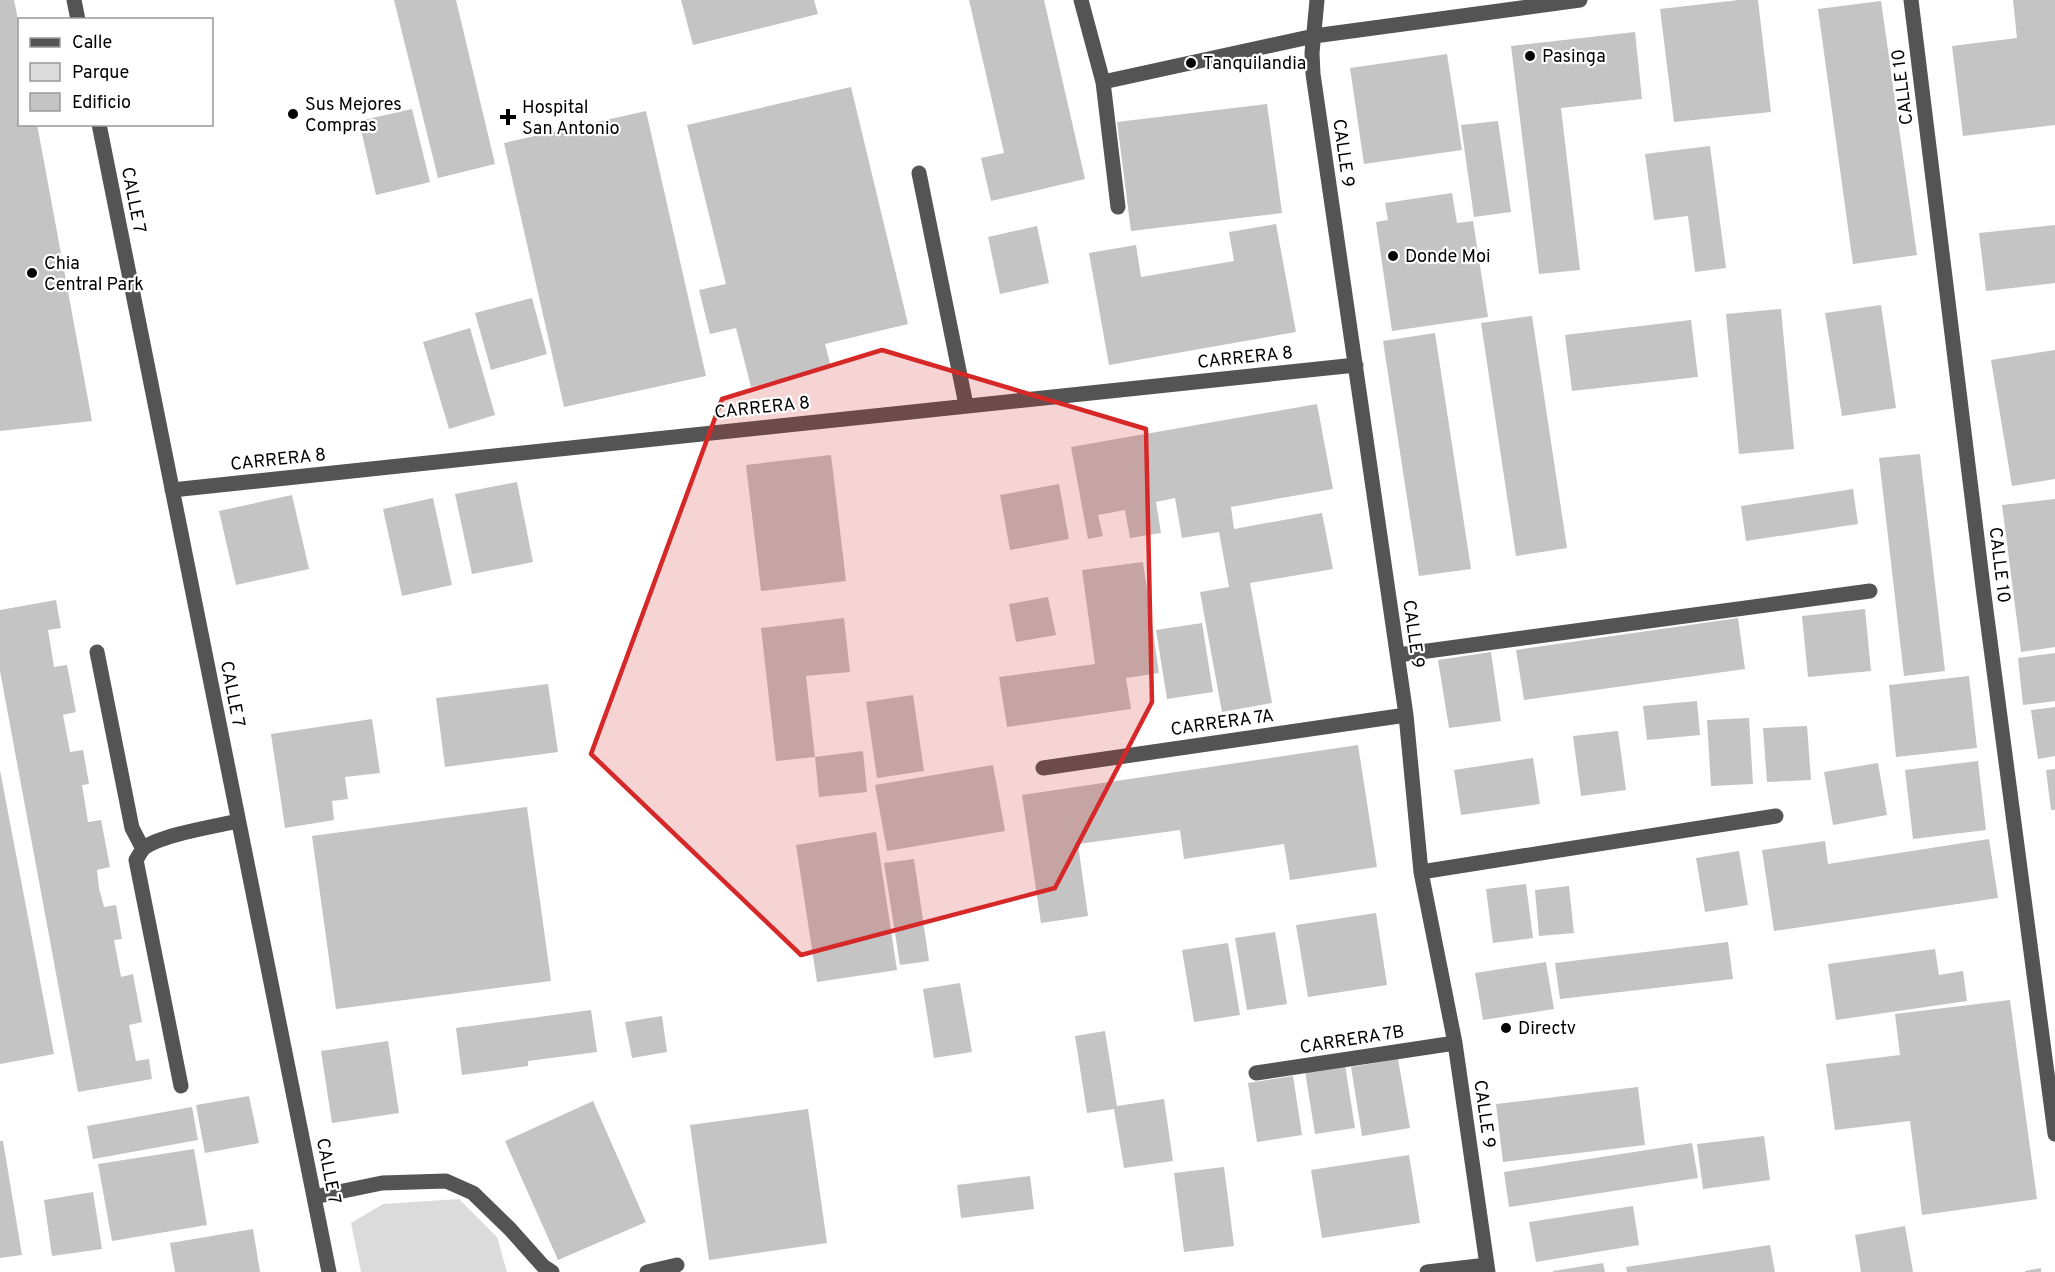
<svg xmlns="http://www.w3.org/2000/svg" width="2055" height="1272" font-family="Overpass,sans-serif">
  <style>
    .green { fill: #dbdbdb }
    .building { fill: #c4c4c4 }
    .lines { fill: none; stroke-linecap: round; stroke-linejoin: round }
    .minor { stroke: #545454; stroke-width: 15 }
    .marked { fill: #d62828; fill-opacity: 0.2; stroke: #d62828; stroke-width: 4.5; stroke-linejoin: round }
    .poi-dot { fill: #000; stroke: #fff; stroke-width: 2 }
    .labels { text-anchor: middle; stroke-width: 4.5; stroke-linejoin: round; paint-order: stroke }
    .poi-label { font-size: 18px; fill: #000; stroke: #fff; text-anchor: start }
    .street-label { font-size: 18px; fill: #000; stroke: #fff }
  </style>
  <rect width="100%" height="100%" fill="#fff"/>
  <path class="green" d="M459,1199L497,1237L507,1272H361L351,1223L383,1204Z"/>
  <path class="building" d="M0,0H14L20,29V124H37L92,421L0,431Z
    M394,0H456L495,164L438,178Z
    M681,0H814L818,14L693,45Z
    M969,0H1044L1085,179L991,201L981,158L1004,153Z
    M1739,0H1758L1771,112L1674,122L1660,9Z
    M2013,0H2055V125L1963,136L1952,46L2017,38Z
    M1881,1L1917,255L1853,264L1818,9Z
    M1635,32L1642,99L1561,108L1580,270L1539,274L1511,46Z
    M1447,54L1462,150L1364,164L1350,68Z
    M851,87L908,324L825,344L831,367L751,387L736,328L710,334L699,290L726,284L687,125Z
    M1267,104L1282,213L1131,231L1117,122Z
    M412,109L430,182L376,195L359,121Z
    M646,111L706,376L564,407L504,143Z
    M1498,121L1511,212L1474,217L1461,125Z
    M1710,146L1726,268L1695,272L1688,216L1654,220L1645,154Z
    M1452,193L1457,223L1473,221L1488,317L1392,331L1376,222L1388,220L1385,203Z
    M1276,224L1296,332L1109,365L1089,253L1136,245L1141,277L1234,261L1229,232Z
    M2055,225V283L1986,291L1979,233Z
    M1037,226L1049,283L1000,294L988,237Z
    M532,298L547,354L491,370L475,313Z
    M1881,305L1896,408L1842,416L1825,313Z
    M1781,309L1794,449L1739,454L1726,314Z
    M1532,316L1567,548L1516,556L1481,323Z
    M1691,320L1698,377L1572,391L1565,335Z
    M470,328L495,415L449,429L423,342Z
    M1435,333L1471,569L1419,576L1383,341Z
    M2055,350V479L2012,486L1991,360Z
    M1317,404L1333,489L1231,507L1234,529L1322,513L1333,569L1250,583L1272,703L1222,712L1200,592L1229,587L1219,532L1182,538L1175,498L1156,502L1161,533L1130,538L1125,510L1098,515L1103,536L1088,539L1071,447Z
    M1920,454L1945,671L1904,676L1879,458Z
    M831,455L846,581L761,591L746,465Z
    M517,482L533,562L472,574L455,494Z
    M1059,484L1069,539L1010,550L1000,495Z
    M1853,489L1858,524L1746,541L1741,506Z
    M292,495L309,569L236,585L219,511Z
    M433,498L452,585L402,596L383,509Z
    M2055,499V647L2021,652L2002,505Z
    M1143,562L1159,673L1126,678L1131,709L1007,727L999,677L1095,664L1082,570Z
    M1048,597L1056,635L1016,642L1009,604Z
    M56,600L61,628L48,630L54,667L67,665L76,712L63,715L70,752L83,750L89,784L82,785L88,822L101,820L110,867L97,870L99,888L104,907L116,905L122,939L114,940L121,977L133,974L142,1022L129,1025L136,1061L149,1059L152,1079L78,1092L0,671V610Z
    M1865,609L1871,671L1808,677L1802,616Z
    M844,618L850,672L806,676L815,757L776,761L761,628Z
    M1738,618L1745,669L1524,700L1516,650Z
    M1202,623L1213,692L1167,699L1156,630Z
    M1491,652L1501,721L1449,728L1438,660Z
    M2055,653V701L2023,705L2018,658Z
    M1969,676L1977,748L1896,757L1889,685Z
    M548,684L558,752L445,767L436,698Z
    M913,695L924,771L877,778L866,702Z
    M1697,701L1700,735L1647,740L1643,706Z
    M2055,707V756L2038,759L2031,710Z
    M1749,718L1753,784L1711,786L1707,720Z
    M372,719L380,773L345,777L348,799L332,801L334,820L285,828L271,734Z
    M1807,726L1811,780L1767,782L1763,728Z
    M1618,731L1626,790L1581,796L1573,736Z
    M1358,745L1377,867L1290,880L1284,844L1184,859L1180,830L1078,844L1088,916L1041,923L1022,795Z
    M863,751L867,792L819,797L815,757Z
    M1533,758L1540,804L1461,815L1454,770Z
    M1978,761L1986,830L1913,839L1905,770Z
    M1878,763L1887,815L1833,825L1824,772Z
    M993,765L1005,831L887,851L875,785Z
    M2055,769V810H2051L2046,770Z
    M0,770L54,1054L0,1064Z
    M527,807L551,981L336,1009L312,836Z
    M876,832L897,970L817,982L796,845Z
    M1989,839L1998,898L1774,931L1762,850L1825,841L1828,864Z
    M1739,851L1748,905L1705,912L1696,858Z
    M914,859L929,961L900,965L884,863Z
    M1526,884L1533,938L1493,943L1486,889Z
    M1569,886L1574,933L1539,936L1535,890Z
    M1376,913L1387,985L1308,997L1296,925Z
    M1275,932L1287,1004L1247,1010L1235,938Z
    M1728,942L1733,979L1560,999L1555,963Z
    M1228,943L1240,1015L1194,1022L1182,950Z
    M1935,949L1939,975L1963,971L1967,1001L1836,1020L1828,964Z
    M1546,962L1554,1009L1483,1020L1475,973Z
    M960,983L972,1052L934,1058L923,989Z
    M2010,1000L2037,1199L1922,1215L1910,1121L1835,1130L1826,1064L1900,1055L1895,1014Z
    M591,1010L597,1052L528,1061V1066L462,1075L456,1028Z
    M662,1016L667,1052L632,1058L625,1022Z
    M1105,1031L1117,1106L1164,1099L1173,1161L1124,1168L1114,1109L1087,1113L1075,1036Z
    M388,1041L399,1113L332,1123L321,1051Z
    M1398,1059L1410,1128L1362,1136L1351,1067Z
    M1345,1065L1355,1128L1315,1134L1305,1071Z
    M1293,1076L1302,1135L1257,1142L1248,1083Z
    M1638,1087L1645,1145L1503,1162L1496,1104Z
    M249,1096L259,1143L205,1153L196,1105Z
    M593,1101L646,1222L558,1260L505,1141Z
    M192,1107L198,1140L93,1159L87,1126Z
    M808,1109L827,1243L709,1260L690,1125Z
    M1764,1136L1770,1180L1703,1189L1697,1144Z
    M0,1141H3L22,1255L0,1258Z
    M1692,1143L1698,1178L1509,1207L1504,1172Z
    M194,1149L207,1225L112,1241L98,1164Z
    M1409,1155L1420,1223L1322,1238L1311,1170Z
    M1224,1167L1234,1246L1184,1252L1174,1173Z
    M1030,1176L1034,1209L961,1218L957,1185Z
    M93,1192L102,1249L52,1256L44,1200Z
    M1633,1206L1639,1245L1536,1262L1529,1222Z
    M1905,1226L1913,1272H1861L1855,1235Z
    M253,1229L260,1272H175L170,1243Z
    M1770,1245L1775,1272H1627L1626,1267Z
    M1603,1263L1605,1272H1553V1271Z
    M2041,1268V1272H2025V1271Z"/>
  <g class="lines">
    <path class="minor" d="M74,0L78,20
      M1081,0L1103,82L1118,207
      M1317,0L1312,53L1313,74L1406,715L1421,872L1455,1043L1488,1272
      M1911,0L1984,595L2055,1134
      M1103,82L1314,36L1580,0
      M99,124L329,1272
      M919,173L966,405
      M172,490L1356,365
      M97,652L132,828L143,849
      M1398,655L1870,591
      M1043,768L1406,715
      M1421,872L1776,816
      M1256,1073L1455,1043
      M181,1086L136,860C138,857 141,851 144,848C160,835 217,826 238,821
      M314,1197L382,1183L446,1181L473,1193L510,1229L543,1266L552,1272
      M647,1272L677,1265
      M1427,1272L1487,1265"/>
  </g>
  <path class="marked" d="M882,350L1146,429L1152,702L1055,888L801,955L591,754L722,399Z"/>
  <g class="poi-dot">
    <circle cx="1530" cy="56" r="6"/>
    <circle cx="1191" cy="63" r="6"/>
    <circle cx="293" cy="114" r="6"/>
    <path d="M505 108h6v6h6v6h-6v6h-6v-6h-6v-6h6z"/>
    <circle cx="1393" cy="256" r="6"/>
    <circle cx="32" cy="273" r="6"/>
    <circle cx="1506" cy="1028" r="6"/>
  </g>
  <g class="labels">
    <g class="poi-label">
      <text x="1542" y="62">Pasinga</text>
      <text x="1203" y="69">Tanquilandia</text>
      <text x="305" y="110">Sus Mejores<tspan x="305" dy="21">Compras</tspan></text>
      <text x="522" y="113">Hospital<tspan x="522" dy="21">San Antonio</tspan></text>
      <text x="1405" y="262">Donde Moi</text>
      <text x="44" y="269">Chia<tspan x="44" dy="21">Central Park</tspan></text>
      <text x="1518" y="1034">Directv</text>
    </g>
    <g class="street-label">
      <text transform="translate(1902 87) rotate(-97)" y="6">CALLE 10</text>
      <text transform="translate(1344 153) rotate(82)" y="6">CALLE 9</text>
      <text transform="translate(134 200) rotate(79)" y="6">CALLE 7</text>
      <text transform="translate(1245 357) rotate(-6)" y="6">CARRERA 8</text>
      <text transform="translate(762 407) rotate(-6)" y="6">CARRERA 8</text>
      <text transform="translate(278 459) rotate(-6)" y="6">CARRERA 8</text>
      <text transform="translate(2000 565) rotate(83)" y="6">CALLE 10</text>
      <text transform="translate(1414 634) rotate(82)" y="6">CALLE 9</text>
      <text transform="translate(233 694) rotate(79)" y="6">CALLE 7</text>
      <text transform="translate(1222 722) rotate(-8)" y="6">CARRERA 7A</text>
      <text transform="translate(1352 1039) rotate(-9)" y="6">CARRERA 7B</text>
      <text transform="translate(1485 1114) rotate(82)" y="6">CALLE 9</text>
      <text transform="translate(329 1171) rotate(79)" y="6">CALLE 7</text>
    </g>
  </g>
  <rect x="18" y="18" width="195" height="108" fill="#ffffff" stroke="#999999" stroke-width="1.5"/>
  <rect x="30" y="38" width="30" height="9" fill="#545454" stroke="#999999" stroke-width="1.5"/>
  <text x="72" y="48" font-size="18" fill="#000000">Calle</text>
  <rect x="30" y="63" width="30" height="18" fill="#dbdbdb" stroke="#999999" stroke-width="1.5"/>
  <text x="72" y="78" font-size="18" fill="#000000">Parque</text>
  <rect x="30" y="93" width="30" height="18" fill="#c4c4c4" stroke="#999999" stroke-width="1.5"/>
  <text x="72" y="108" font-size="18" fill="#000000">Edificio</text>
</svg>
